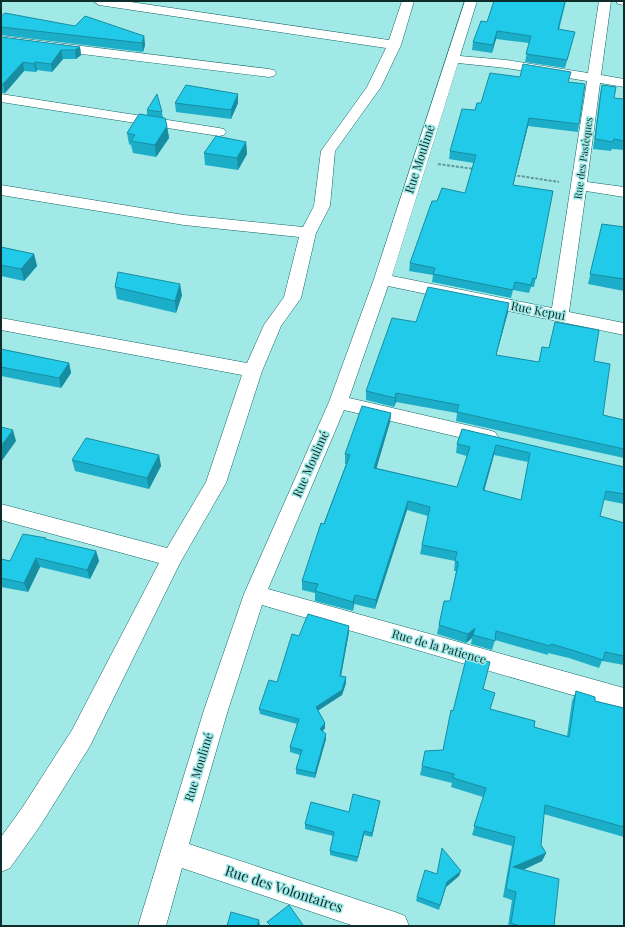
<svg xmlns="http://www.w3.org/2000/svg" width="625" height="927" font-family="'Playfair Display',serif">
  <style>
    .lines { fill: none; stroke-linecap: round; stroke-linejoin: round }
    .minor-casing { stroke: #136463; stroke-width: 1 }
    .path { stroke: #619897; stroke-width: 2; stroke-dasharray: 3 1.5; stroke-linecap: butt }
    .minor { fill: #fff; fill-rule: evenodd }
    .wall { fill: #1caec8; fill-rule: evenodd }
    .shaded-wall { fill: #178da2 }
    .building { fill: #21cae8; stroke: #178da2; fill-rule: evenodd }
    .labels { text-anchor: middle; stroke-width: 3; stroke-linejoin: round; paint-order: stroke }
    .far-street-label { font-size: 10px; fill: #0d2c2c; stroke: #a0e9e7 }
    .street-label { font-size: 12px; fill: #0d2c2c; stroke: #a0e9e7 }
    .near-street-label { font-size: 14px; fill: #0d2c2c; stroke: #a0e9e7 }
  </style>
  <rect width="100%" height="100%" fill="#a0e9e7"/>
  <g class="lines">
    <defs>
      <path id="minor" d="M93,1H124L389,40L402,1H414L401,45L381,87L335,151L330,206L316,233L301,298L281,326L262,371L226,483L180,563L90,746L40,826L10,868L1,872V837L22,808L72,730L159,563L1,520V504L167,548L206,482L242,375L1,330V318L247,363L264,325L284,297L299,237L184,225L1,195V185L184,215L303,227L314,206L321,151L367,87L386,48L99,5Z
        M465,1H477L460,56L506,60L588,73L599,1H611L601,75L624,79V87L600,83L587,182L624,187V197L586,191L569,312L624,323V335L388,286L349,398L488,430L495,432L498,437L495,442L488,444L344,410L268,589L624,688V710L262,605L228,710L189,844L395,912L405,916L409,926H354L182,868L166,926H138L204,710L244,594L329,402L374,279ZM458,63L506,68L587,81L552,308L392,276Z
        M616,1H624V5L618,4Z
        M1,36L269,69L274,70L276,73L274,76L269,77L1,44Z
        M1,94L219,128L224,129L226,132L224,135L219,136L1,102Z"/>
    </defs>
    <use href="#minor" class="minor-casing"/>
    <path class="path" d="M438,164L474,169
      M513,175L559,182"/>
    <use href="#minor" class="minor"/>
  </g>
  <path class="wall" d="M494,1H566L559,30L575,32L565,68L525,62L529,43L496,39L492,53L472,50L473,42L487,22Z
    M1,16L144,36L145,45L143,52L1,35Z
    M1,37L80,47L81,55L76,59H63L52,72L37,70L36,72L24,71L5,93H1Z
    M520,77L579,124L578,132L528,126L513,185L553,191L534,287H531L529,293L513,290L511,298L432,282L433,275L409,271L410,263L437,201L465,193L474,163L449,159L450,151L475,110L481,103Z
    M602,85L614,98L624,99V150L612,149L611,151L593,149L600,94Z
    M238,94V103L231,119L176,112L175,103Z
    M147,110L162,112L163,118L167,126L169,138L156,157L133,153L131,145L129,144L127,133L147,115Z
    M246,142L247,154L238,170L205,165L204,153Z
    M602,224L624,227V291L588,284Z
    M1,247L34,254L37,266L24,281L1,276Z
    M115,287L182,295L176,313L117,299Z
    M508,312L496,355L539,362L542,347L594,361L603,415L624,420V458L456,421L457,413L396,402L394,407L366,400V391L416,322Z
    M1,349L69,363L71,373L61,388L1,376Z
    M391,413L390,422L376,468L457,487L467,456L456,453L457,444L462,429L624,467V504L604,500L600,516L624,523V665L602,661L599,668L569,658L548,653V655L495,640L492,650L471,644L472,638L466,643L437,634L439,625L450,601L456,571H454L455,561L420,554L422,545L428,516L407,510L375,609L354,604L353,611L315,601V593L302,590V581L346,464H345V454ZM494,455L528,462L521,500L484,490Z
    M159,455L161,466L149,489L75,471L72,460Z
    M47,540L96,551L99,561L90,579L40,567L28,592L1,587V588V559L10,561Z
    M349,626V632L341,676L346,683L342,695L318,710L325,723V728L323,731L326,739L315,778L296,774V769L300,755L290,752V747L297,724L260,714L259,709L277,682L299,636Z
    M483,689L491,710L534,727L567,736L572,701L576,691L595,701L624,708V837L544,814L541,845L546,853L542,861L523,870L554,926H508L512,900L503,897L512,846L472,835L483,797L451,787L452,783L420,775L422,766L443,750L453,711Z
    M380,801L372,837L364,835L357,862L330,855V851L333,836L305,829V824L349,812Z
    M437,874L459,876L446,887L439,910L416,901L417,897Z"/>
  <path class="shaded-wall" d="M497,31L496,39L492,53L493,45Z
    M144,36L145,45L143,52L142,43Z
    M80,47L81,55L76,59L75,50Z
    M61,50L63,59L52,72L51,64Z
    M23,62L24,71L5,93L3,84Z
    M35,62L37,70L36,72L34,64Z
    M238,94V103L231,119V110Z
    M529,118L528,126L511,193L513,185Z
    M167,126L169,138L156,157L155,145Z
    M246,142L247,154L238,170L237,158Z
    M34,254L37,266L24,281L21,269Z
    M180,284L182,295L176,313L175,301Z
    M509,303L508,312L494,364L496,355Z
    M69,363L71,373L61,388L59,378Z
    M396,393V402L394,407L395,398Z
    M391,413L390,422L374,477V468Z
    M13,430L16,441L1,462V446Z
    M496,445L494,455L482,499L483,490Z
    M159,455L161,466L149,489L147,478Z
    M408,501L407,510L375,609L376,600Z
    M96,551L99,561L90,579L87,570Z
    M36,558L40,567L28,592L24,583Z
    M355,595L354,604L353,611V602Z
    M349,626V632L340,681V676Z
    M475,628L472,638L466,643L468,634Z
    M346,677V683L342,695L316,712V707Z
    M325,723V728L320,734V729Z
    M326,734V739L315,778V773Z
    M380,801L379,806L372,837V833Z
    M364,831V835L357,862L358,857Z
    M546,853L542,861L510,876L513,867Z
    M461,871L459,876L446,887L439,910L447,882Z
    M259,920L260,926H257Z"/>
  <path class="building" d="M494,1H565L558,29L575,32L567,60L526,54L531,36L497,31L493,45L473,42L481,21L487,22Z
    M5,13L75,26L85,16L144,36L142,43L1,27V16Z
    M1,37L80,47L75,50H61L51,64L35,62L34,64L23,62L3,84H1Z
    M523,64L571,72L568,82L585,84L579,124L529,118L513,185L553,191L536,279L533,278L531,285L515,282L513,290L433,274L435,268L410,263L432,201H437L442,188L465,193L476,155L450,151L462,109L475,110L477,103H481L490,73L520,77Z
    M186,85L238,94L231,110L175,103Z
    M602,85L616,87L614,98L624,99V141L614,139L613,142L595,139Z
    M157,94L162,112L147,110Z
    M139,114L165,118L167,126L155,145L131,141L135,135L127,133Z
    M216,136L246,142L237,158L204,153Z
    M602,224L624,227V279L590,274Z
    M1,247L34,254L21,269L1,265Z
    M118,272L180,284L175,301L115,287Z
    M428,287L509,303L496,355L539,362L542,347L549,348L555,322L599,330L594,361L610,364L603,415L624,420V449L457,412L459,405L396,393L395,398L366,391L392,318L416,322Z
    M1,349L69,363L59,378L1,367Z
    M362,406L391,413L374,468L457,487L470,447L457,444L462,429L624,467V494L606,491L600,516L624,523V656L605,652L603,660L572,650L551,644L550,646L496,631L495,641L473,635L475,628L468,634L439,625L444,601H450L458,565V562L455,561L457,552L422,545L430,507L408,501L376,600L355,595L353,602L315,591L318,584L302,581L321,523L324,524L350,455L345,454ZM496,445L530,453L521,500L483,490Z
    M1,427L13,430L1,446Z
    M86,438L159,455L147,478L72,460Z
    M23,534L46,538L45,539L96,551L87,570L36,558L24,583L1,578V559L10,561Z
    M308,614L349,626L340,676L346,677L342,690L316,707L325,723L320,729L326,734L315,773L296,769L302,750L290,747L299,719L259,709L269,680L277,682L292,634L299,636Z
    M467,655L490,662L483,689L495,693L490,709L535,721L534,727L569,737L576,691L595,697V701L624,708V827L545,805L541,845L546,853L513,867L559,879L554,926H520L511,923L516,892L506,889L515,837L474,826L486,788L453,778L454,774L422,766L425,751L443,750L451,710L453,711Z
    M353,794L380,801L372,833L364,831L358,857L330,851L334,832L305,824L311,802L349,812Z
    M442,848L461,871L447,882L440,905L417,897L425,870L437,874Z
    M289,905L303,925L302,926H271L267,922Z
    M231,912L259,920L257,926H227Z"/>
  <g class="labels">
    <g class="far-street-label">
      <text transform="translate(583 158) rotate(-82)" y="4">Rue des Pastèques</text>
    </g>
    <g class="street-label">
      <text transform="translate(420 159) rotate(-72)" y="4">Rue Moulimé</text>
      <text transform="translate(538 311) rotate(11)" y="4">Rue Kepui</text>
      <text transform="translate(311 464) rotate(-66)" y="4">Rue Moulimé</text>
      <text transform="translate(439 647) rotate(16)" y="4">Rue de la Patience</text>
      <text transform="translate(199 767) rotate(-73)" y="4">Rue Moulimé</text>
    </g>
    <g class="near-street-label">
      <text transform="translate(284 889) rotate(18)" y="5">Rue des Volontaires</text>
    </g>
  </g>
  <rect width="625" height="927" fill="none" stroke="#0d2c2c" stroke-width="4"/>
</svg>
